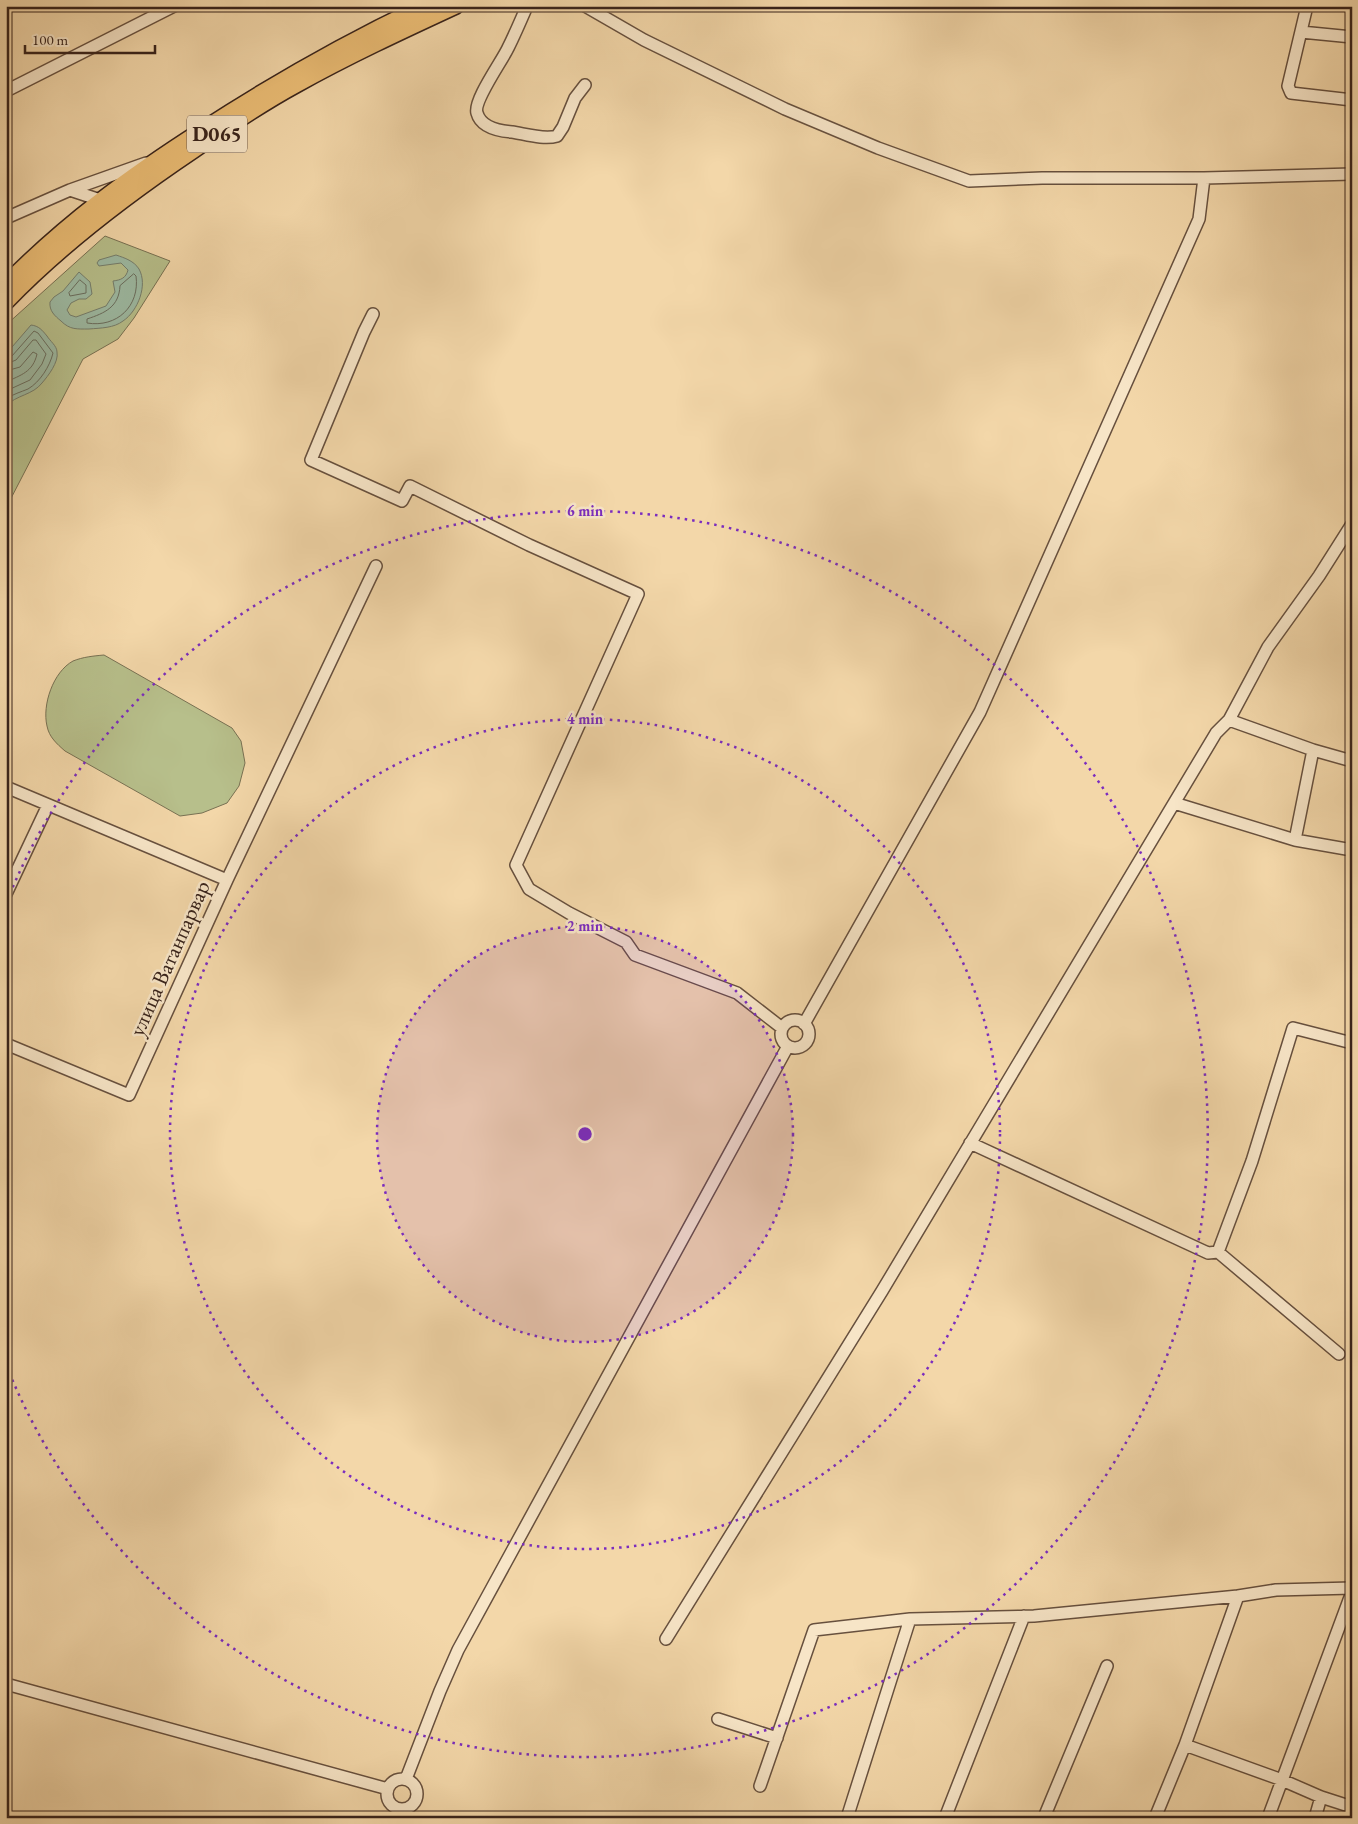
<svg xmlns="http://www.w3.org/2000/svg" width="1358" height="1824" font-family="'EB Garamond',serif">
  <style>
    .green { fill: #b7bf8b; stroke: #787153 }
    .water { fill: #9dbaa3; stroke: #757e6d }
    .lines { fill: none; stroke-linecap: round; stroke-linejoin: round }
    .shore { stroke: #6a6e5f; stroke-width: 1 }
    .minor-casing { stroke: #67503e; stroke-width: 14 }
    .major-casing { stroke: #38231b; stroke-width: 18 }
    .minor { stroke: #f7e5c7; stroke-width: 11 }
    .major { stroke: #eabc74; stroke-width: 15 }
    .ring { fill: none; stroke: #7b2cbf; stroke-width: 2.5; stroke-dasharray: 2.5 5 }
    .labels { text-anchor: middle; stroke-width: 5; stroke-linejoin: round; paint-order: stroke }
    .shield { fill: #f7e5c7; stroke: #715d4f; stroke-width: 1 }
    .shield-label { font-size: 21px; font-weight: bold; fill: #38231b }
    .street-label { font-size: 22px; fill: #38231b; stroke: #f7e5c7 }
    .centre { fill: #7b2cbf; stroke: #f7e5c7; stroke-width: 2.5 }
    .ring-label { font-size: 15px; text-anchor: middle; font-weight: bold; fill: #7b2cbf; stroke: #f7e5c7; stroke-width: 5; stroke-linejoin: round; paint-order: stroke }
  </style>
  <rect width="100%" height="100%" fill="#f3d7a9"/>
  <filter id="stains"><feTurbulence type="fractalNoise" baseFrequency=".004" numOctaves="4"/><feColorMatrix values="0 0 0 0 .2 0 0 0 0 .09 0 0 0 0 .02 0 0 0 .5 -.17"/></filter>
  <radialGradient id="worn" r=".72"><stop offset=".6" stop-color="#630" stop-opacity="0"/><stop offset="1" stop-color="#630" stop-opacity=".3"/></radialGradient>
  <path class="green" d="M105,236L170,261L134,318L118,339L83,359L6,508V325Z
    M104,655L232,728L241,741L245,763L239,786L227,803L202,813L180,816L65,751C57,744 49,737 47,726C42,705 53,672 73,661C83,657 93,656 104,655Z"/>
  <path class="water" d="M116,255C125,258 134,261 139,269C148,285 138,311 123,321C114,328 101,328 89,329C77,329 70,330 61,321C55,316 49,311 50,302L54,297L63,291L79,272L90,282L92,294L86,299H79L71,303L67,310L70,315L76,317L106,306L115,292L113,281C121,280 126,278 128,270L121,263L99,266L97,263L99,260Z
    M31,325C39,326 42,330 47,336C50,341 57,346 57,352C59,362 48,376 42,383C33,395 16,395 6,406V354Z"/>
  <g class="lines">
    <path class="shore" d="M134,274L136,276C140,306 117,328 87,323V319C105,313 119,307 120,286Z
      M80,280L86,285V293L70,296L69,293Z
      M6,357L12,356L34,331L38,333L53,353C50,366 40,382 28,389C21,392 13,394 6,399
      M6,364L16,360L33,340H36L46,354L42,364L30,380L6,391
      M6,371L20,367L33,352L37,354C33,372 21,375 6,382"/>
    <defs>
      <path id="minor" d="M527,6C521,20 515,34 508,48C502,61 473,101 477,113C481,128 499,131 512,132C525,134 544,140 557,136L563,127L575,98L585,85
        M585,6L644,40L785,109L878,148L969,181L1042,178H1204L1352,174
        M1307,6L1288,86L1291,93L1352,100
        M1301,32L1352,37
        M6,91L174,6
        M70,190L146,163
        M6,218L70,190L106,202
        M373,314L364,332L311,460L402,501L410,486L529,545L638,594L516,865L529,889L569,913L626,942L635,955L737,993L782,1028
        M1352,524L1319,576L1268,647L1229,720L1313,750L1352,761
        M1313,750L1295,840L1352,850
        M6,787L227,880L129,1095L6,1044
        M1174,803L1295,840
        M227,880L376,566
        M6,894L48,805
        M781 1034a14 14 0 1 1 28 0a14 14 0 1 1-28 0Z
        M804,1024L980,712L1199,219L1204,178
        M970,1143L1208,1253L1218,1252L1339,1354
        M1218,1252L1252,1161L1293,1028L1352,1043
        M1352,1588L1276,1590L1238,1596L1185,1745L1282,1780L1321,1797L1352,1807
        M666,1639L882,1291L1216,733L1229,720
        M6,1684L388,1789
        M718,1719L777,1738
        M387 1794a15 15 0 1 1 30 0a15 15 0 1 1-30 0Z
        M406,1779L440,1691L458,1650L788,1046
        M760,1786L814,1630L910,1619L1034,1616L1238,1596
        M847,1818L910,1619
        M945,1818L1024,1616
        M1053,1818L1045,1815L1107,1666
        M1155,1818L1185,1745
        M1268,1818L1352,1592
        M1315,1818L1321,1797"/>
      <path id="major" d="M6,284C66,223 130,176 202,130C273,84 347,42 423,6
        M6,302C62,244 127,195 194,150C227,127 261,104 296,85C348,56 402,31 456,6"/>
    </defs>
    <use href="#minor" class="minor-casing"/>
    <use href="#major" class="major-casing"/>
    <use href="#minor" class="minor"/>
    <use href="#major" class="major"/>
  </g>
  <circle cx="585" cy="1134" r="208" fill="#7b2cbf" fill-opacity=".12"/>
  <g class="ring">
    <circle cx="585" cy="1134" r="208"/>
    <circle cx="585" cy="1134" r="415"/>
    <path d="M7 901A623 623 0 1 1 7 1367"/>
  </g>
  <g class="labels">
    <rect class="shield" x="187" y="115.5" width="60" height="37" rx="4"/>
    <g class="shield-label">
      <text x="217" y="141">D065</text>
    </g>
    <g class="street-label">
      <text transform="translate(169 958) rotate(-66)" y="8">улица Ватанпарвар</text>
    </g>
  </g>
  <circle cx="585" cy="1134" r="8" class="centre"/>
  <g class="ring-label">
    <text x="585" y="516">6 min</text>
    <text x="585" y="724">4 min</text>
    <text x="585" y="931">2 min</text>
  </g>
  <rect width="1358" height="1824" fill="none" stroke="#f3d7a9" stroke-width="25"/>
  <rect x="8" y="8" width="1343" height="1809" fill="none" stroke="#38231b" stroke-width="2.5"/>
  <rect x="12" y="12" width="1333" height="1799" fill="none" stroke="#38231b"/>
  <path d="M25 45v8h130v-8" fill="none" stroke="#38231b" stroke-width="2.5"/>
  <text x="32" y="45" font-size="15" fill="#38231b" stroke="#f7e5c7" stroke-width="4" paint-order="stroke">100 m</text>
  <rect width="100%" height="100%" filter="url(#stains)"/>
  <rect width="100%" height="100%" fill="url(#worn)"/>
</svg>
